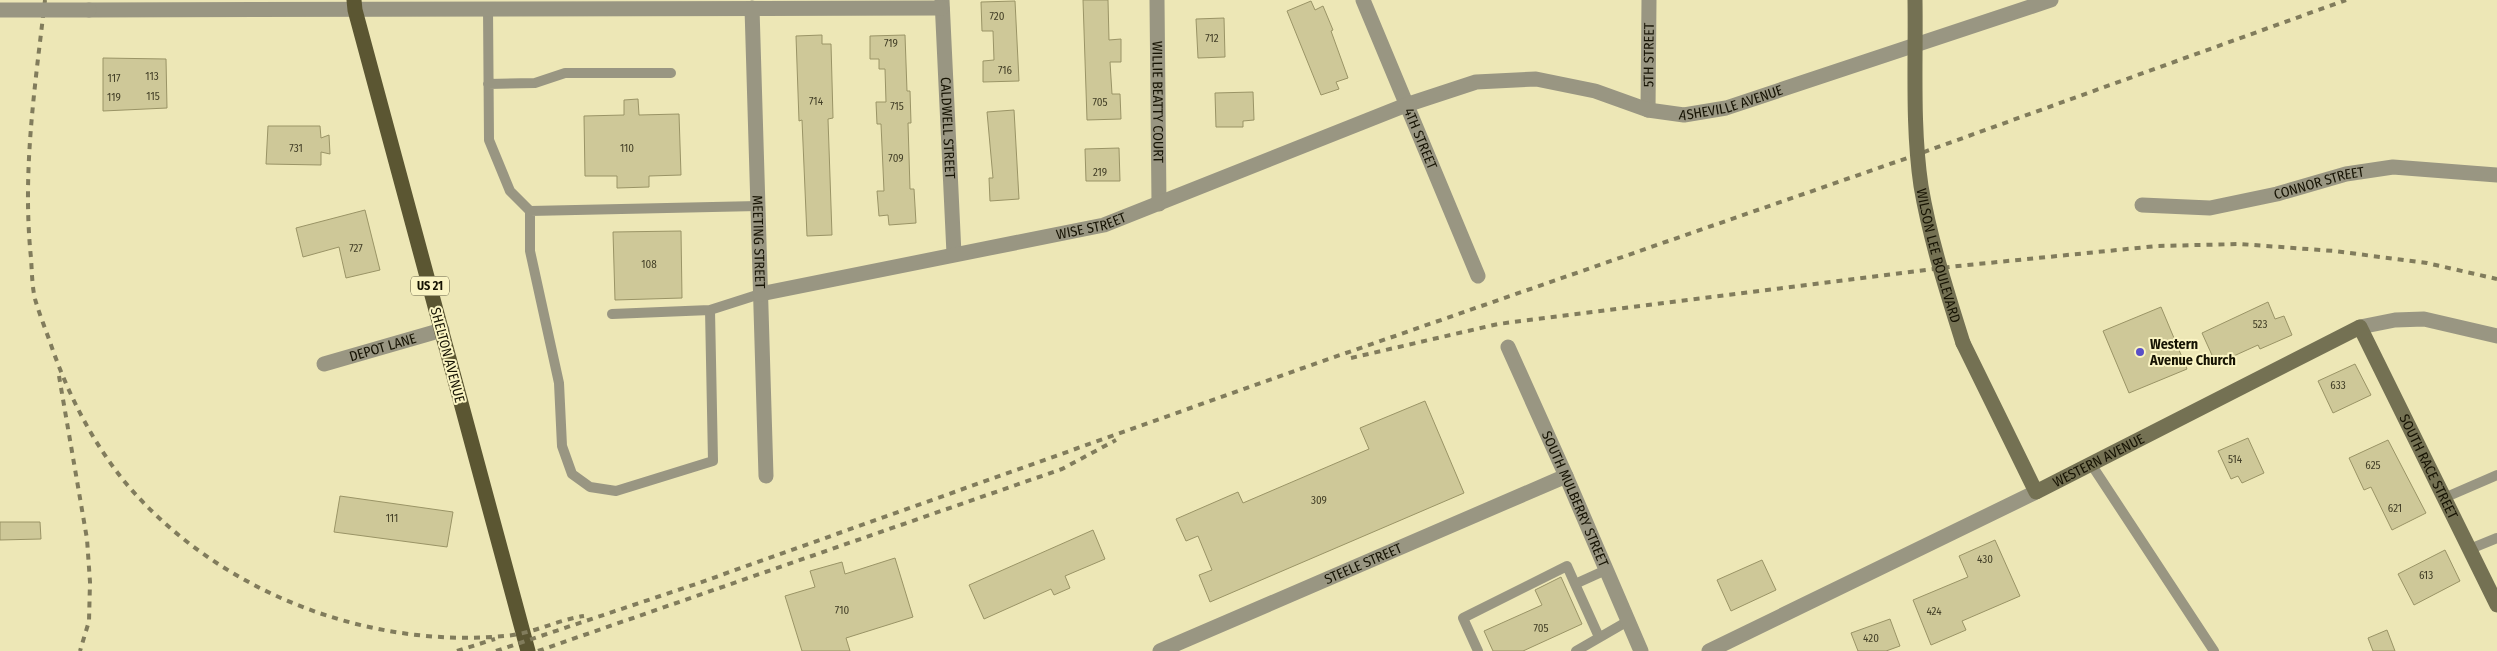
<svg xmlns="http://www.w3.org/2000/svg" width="2497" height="651" font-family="'Fira Sans Condensed',sans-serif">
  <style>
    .building { fill: #cec898; stroke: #9a9466 }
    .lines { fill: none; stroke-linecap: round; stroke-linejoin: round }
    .lane { stroke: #999682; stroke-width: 10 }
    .street { stroke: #999682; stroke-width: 15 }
    .secondary { stroke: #747153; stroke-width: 15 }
    .primary { stroke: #5b5632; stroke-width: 15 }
    .rail { stroke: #817c5c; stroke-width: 4; stroke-dasharray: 6 6; stroke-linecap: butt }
    .street-bridge { stroke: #999682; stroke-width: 15 }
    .secondary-bridge { stroke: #747153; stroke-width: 15 }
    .poi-dot { fill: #594fc7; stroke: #faf4c3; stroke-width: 2 }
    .labels { text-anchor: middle; stroke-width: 4; stroke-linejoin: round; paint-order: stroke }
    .number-label { font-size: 11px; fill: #444028 }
    .shield { fill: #faf4c3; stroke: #5a563d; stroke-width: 1 }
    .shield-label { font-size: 12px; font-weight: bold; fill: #161303 }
    .street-label { font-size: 14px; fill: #161303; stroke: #faf4c3 }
    .poi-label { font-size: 14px; font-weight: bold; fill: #161303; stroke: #faf4c3; text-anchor: start }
  </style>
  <rect width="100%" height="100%" fill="#ede7b6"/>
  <path class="building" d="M1083,0H1108L1109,40L1121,39V62H1110L1112,94H1120L1121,119L1087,120Z
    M1015,1L1019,81L983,82V61L994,60L993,31H982L981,2Z
    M1311,1L1315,10L1323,6L1333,30L1331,31L1348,78L1336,82L1339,89L1321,95L1287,11Z
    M1224,18L1225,57L1198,58L1196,19Z
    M822,35V44H831L833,118L828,119L832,235L807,236L802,120L799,121L796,36Z
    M905,35L907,91H910L911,123H908L910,189H914L916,223L889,225L888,215L879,216L877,191H884L881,124H877L876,102H886L885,69H879V59H870V36Z
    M103,58L166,59L167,108L103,111Z
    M1253,92L1254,120L1243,121V127H1216L1215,93Z
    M638,99L639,115L679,114L681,175L649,176V187L617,188V176H585L584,116L624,115V100Z
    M1014,110L1019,199L990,201L989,178H993L987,112Z
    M268,126H320L321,138L329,135L330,154L321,152V165L266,164Z
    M1119,148L1120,181H1086L1085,149Z
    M365,210L380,270L346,278L339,247L303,257L296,228Z
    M681,231L682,298L615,300L613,232Z
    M2268,302L2275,319L2284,316L2292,335L2260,349L2258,345L2216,364L2202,333Z
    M2161,307L2187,369L2129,393L2103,331Z
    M2355,364L2371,395L2333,413L2318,381Z
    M1425,401L1464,493L1210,602L1199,575L1212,570L1198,536L1186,541L1176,519L1238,492L1243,503L1369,449L1360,428Z
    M2248,438L2264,473L2242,483L2238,476L2231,479L2218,451Z
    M2388,440L2426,513L2392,530L2371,487L2364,490L2349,458Z
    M340,496L453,512L447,547L334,532Z
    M0,522H40L41,539L0,540Z
    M1093,530L1105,559L1065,576L1070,588L1054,595L1051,589L984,619L969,585Z
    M1995,540L2020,596L1962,621L1966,630L1931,645L1913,600L1968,577L1959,556Z
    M2445,550L2460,581L2414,605L2398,574Z
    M895,558L913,617L846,638L850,651H802L785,596L815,587L810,571L842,562L845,574Z
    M1762,560L1776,590L1731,611L1717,580Z
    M1561,577L1582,624L1523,651H1493L1484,631L1542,605L1535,590Z
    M1890,619L1900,646L1886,651H1858L1851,633Z
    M2387,630L2395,651H2373L2368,638Z"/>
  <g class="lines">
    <path class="lane" d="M488,9L489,140L510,191L530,211L758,206
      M488,84L535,83L565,73H671
      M530,211V251L559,383L562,446L572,474L590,487L616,491L713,461L710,310L760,294
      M612,314L710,310
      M2091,464L2214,651
      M2444,498L2497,475
      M2470,549L2497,538
      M1575,584L1599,637
      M1478,651L1463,618L1567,566L1575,584L1606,570
      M1576,651L1628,621"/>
    <g class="street">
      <path id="s1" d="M942,0L954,254"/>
      <path id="s2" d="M1157,0L1159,204"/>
      <path id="s3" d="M1363,0L1478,276"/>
      <path id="s4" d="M752,8L766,476"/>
      <path d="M89,10L942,8"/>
      <path id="s5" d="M1648,110L1649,0"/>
      <path id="s6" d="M2142,205L2210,208L2277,194L2346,174L2393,167L2497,175"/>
      <path id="s7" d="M760,294L1104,225L1406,105L1476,82L1536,79L1595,91L1648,110L1684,115L1726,108L2051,0"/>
      <path d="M2360,327L2395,320L2424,319L2497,336"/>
      <path id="s8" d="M1508,347L1566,476L1641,651"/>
      <path id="s9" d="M324,364L442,330"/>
      <path id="s10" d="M1160,651L1566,476"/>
      <path d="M1709,651L2036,492"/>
    </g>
    <path class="secondary" id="s11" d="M1963,343L2036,492L2360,327L2497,605"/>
    <path class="primary" d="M354,0L355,10L528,651"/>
    <path class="rail" d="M45,0C35,86 22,172 31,258C32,272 32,286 35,299C39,313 45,328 50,342C67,392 91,440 124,481C215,590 364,649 505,636C532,634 557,620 584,616
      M1351,358L1498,324L1958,266L2157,246L2240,244L2334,251L2427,263L2497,279
      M59,376L87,539L90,582L89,621L80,651
      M457,651L495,639
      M496,651L696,584L1300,369L1913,156L2346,0
      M538,651L1062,469L1116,440"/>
    <path class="street-bridge" d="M0,10H89"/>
    <path class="secondary-bridge" id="s12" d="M1915,0C1916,61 1912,125 1921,186C1930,239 1947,292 1963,343"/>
  </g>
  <circle class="poi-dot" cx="2140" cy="352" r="5"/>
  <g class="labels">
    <g class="number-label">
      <text x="997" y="20">720</text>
      <text x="1212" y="42">712</text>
      <text x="891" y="47">719</text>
      <text x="1005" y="74">716</text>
      <text x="152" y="80">113</text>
      <text x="114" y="82">117</text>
      <text x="153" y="100">115</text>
      <text x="114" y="101">119</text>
      <text x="816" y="105">714</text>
      <text x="1100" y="106">705</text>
      <text x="897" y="110">715</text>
      <text x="296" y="152">731</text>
      <text x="627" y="152">110</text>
      <text x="896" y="162">709</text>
      <text x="1100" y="176">219</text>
      <text x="356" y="252">727</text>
      <text x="649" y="268">108</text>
      <text x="2260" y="328">523</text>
      <text x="2338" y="389">633</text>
      <text x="2235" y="463">514</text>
      <text x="2373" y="469">625</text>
      <text x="1319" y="504">309</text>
      <text x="2395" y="512">621</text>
      <text x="392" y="522">111</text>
      <text x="1985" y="563">430</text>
      <text x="2426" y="579">613</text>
      <text x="842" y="614">710</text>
      <text x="1934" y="615">424</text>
      <text x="1541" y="632">705</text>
      <text x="1871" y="642">420</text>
    </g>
    <rect class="shield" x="411" y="276.5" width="38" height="19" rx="4"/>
    <g class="shield-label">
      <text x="430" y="290">US 21</text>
    </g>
    <g class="street-label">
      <text dy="5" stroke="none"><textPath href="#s5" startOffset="55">5TH STREET</textPath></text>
      <text dy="5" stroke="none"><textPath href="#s7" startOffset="1011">ASHEVILLE AVENUE</textPath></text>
      <text dy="5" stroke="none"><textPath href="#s2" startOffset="102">WILLIE BEATTY COURT</textPath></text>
      <text dy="5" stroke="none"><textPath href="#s1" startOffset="128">CALDWELL STREET</textPath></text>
      <text dy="5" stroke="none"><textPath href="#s3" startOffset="150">4TH STREET</textPath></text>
      <text dy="5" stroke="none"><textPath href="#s6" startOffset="180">CONNOR STREET</textPath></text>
      <text dy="5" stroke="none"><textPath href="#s7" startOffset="338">WISE STREET</textPath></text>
      <text dy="5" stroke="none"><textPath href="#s4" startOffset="234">MEETING STREET</textPath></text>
      <text dy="5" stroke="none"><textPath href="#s12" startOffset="258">WILSON LEE BOULEVARD</textPath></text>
      <text dy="5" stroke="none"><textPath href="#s9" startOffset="61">DEPOT LANE</textPath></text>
      <text transform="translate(448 355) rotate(75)" y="5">SHELTON AVENUE</text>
      <text dy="5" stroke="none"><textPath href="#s11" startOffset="236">WESTERN AVENUE</textPath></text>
      <text dy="5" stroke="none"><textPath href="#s11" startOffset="685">SOUTH RACE STREET</textPath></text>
      <text dy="5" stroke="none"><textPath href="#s8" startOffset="166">SOUTH MULBERRY STREET</textPath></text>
      <text dy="5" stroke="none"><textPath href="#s10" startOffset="221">STEELE STREET</textPath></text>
    </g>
    <g class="poi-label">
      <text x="2150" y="349">Western<tspan x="2150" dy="16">Avenue Church</tspan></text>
    </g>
  </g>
</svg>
